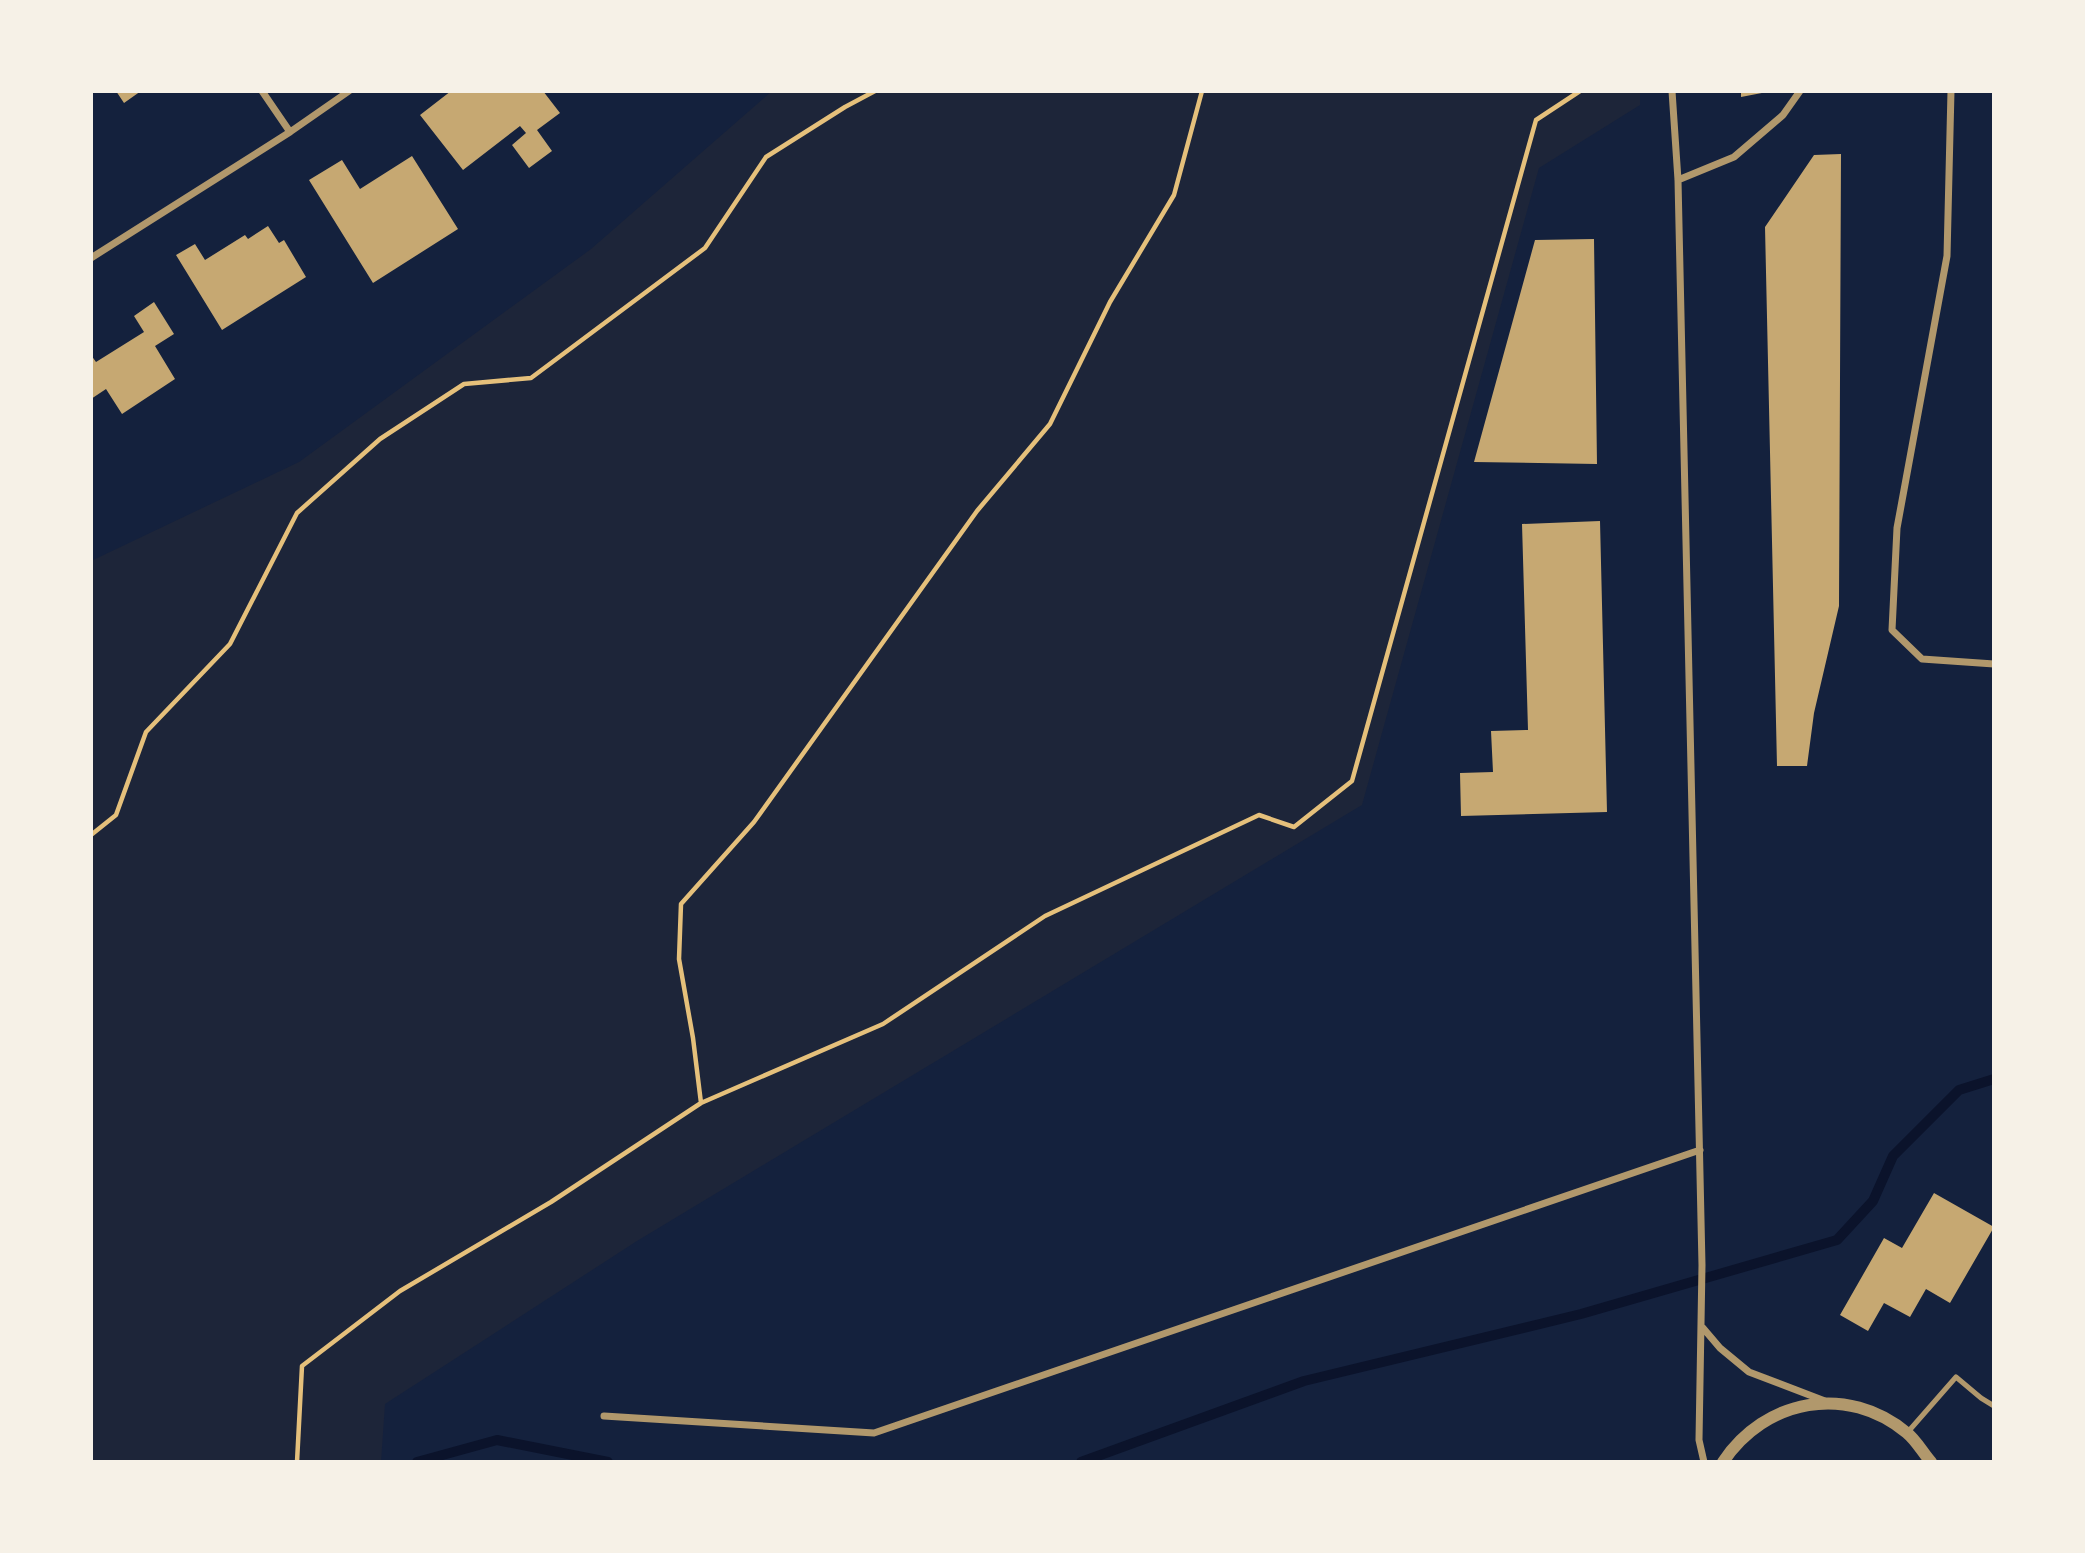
<svg xmlns="http://www.w3.org/2000/svg" width="2085" height="1553" font-family="Karla,sans-serif">
  <style>
    .green { fill: #1d2539 }
    .lines { fill: none; stroke-linecap: round; stroke-linejoin: round }
    .stream { stroke: #0b132b; stroke-width: 10 }
    .building { fill: #c6a872 }
    .path { stroke: #e5c07b; stroke-width: 4.5 }
    .service { stroke: #b1986c; stroke-width: 5 }
    .minor { stroke: #b1986c; stroke-width: 7 }
    .tertiary { stroke: #b1986c; stroke-width: 12 }
  </style>
  <rect width="100%" height="100%" fill="#14213d"/>
  <path class="green" d="M772,91H1640V105L1539,168L1362,805L637,1241L385,1404L381,1462H91V561L299,462L591,249Z"/>
  <g class="lines">
    <path class="stream" d="M417,1462L497,1440L608,1462
      M1081,1462L1304,1381L1581,1314L1837,1240L1873,1201L1893,1156L1959,1090L1994,1079"/>
  </g>
  <path class="building" d="M116,91H141L124,103Z
    M451,91H543L560,113L537,130L552,151L529,168L512,145L526,133L520,126L463,170L420,115Z
    M1741,91H1767V92L1741,97Z
    M1841,154L1839,606L1814,713L1807,766H1777L1765,227L1814,155Z
    M412,156L458,229L373,283L309,180L342,160L360,189Z
    M268,226L279,243L284,240L306,277L222,330L176,255L195,244L205,260L245,235L248,239Z
    M1594,239L1597,464L1474,462L1535,240Z
    M154,302L174,334L155,346L175,379L122,414L106,389L91,399V355L96,362L144,332L134,316Z
    M1600,521L1607,812L1461,816L1460,773L1493,772L1491,731L1528,730L1522,524Z
    M1934,1193L1994,1227L1950,1303L1926,1289L1910,1317L1884,1303L1868,1331L1840,1315L1884,1238L1902,1248Z"/>
  <g class="lines">
    <path class="path" d="M91,835L116,815L146,732L230,644L297,513L380,439L464,384L531,378L705,248L766,157L845,107L875,91
      M701,1103L693,1038L679,959L681,904L754,822L977,511L1050,424L1110,302L1174,195L1202,91
      M297,1462L302,1366L400,1291L551,1202L701,1103L883,1024L1045,916L1259,815L1294,827L1352,781L1536,120L1580,91"/>
    <path class="service" d="M1907,1433L1956,1377L1981,1398L1994,1406"/>
    <path class="minor" d="M262,91L290,132
      M1672,91L1678,180L1702,1265L1699,1440L1704,1462
      M1951,91L1947,256L1897,528L1892,630L1922,659L1994,664
      M1678,180L1734,157L1783,115L1800,91
      M91,258L290,132L349,91
      M1703,1328L1720,1348L1749,1372L1825,1401
      M604,1416L874,1433L1700,1150"/>
    <path class="tertiary" d="M1723,1462C1765,1399 1847,1383 1907,1433C1916,1440 1923,1453 1931,1462"/>
  </g>
  <rect width="2085" height="1553" fill="none" stroke="#f6f1e7" stroke-width="186"/>
</svg>
